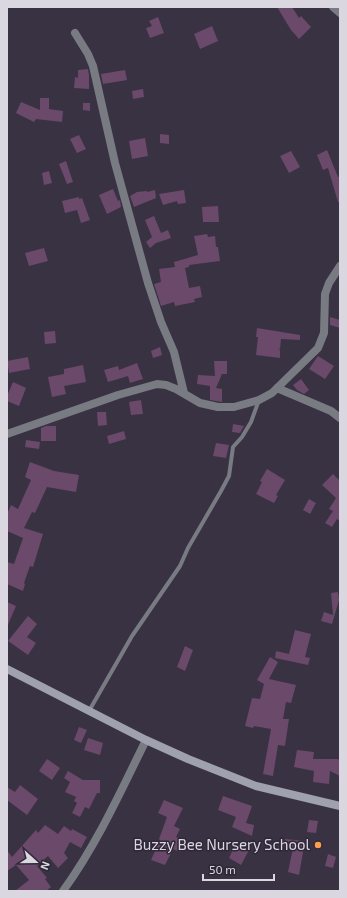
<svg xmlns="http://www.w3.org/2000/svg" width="347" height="898" font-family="'Exo 2',sans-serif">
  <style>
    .building { fill: #6a496a }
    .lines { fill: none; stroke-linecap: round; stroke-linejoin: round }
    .lane { stroke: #797b83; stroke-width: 4 }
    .street { stroke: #797b83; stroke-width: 8 }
    .secondary { stroke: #9fa1af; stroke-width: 8 }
    .poi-dot { fill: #fa9f4f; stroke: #2f2838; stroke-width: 1.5 }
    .labels { text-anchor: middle; stroke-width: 3; stroke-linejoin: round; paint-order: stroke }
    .poi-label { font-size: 15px; fill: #dbd7e1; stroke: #2f2838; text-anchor: end }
  </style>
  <rect width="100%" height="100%" fill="#393243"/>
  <path class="building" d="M277,7H292L299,18L301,16L311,27L299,39L291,30Z
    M158,17L164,33L150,38L146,28L152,26L149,21Z
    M212,26L218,41L200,49L194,34Z
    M88,69L89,75V89L74,88L75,77L78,78V70Z
    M125,70L127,80L103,84L101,74Z
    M143,89L144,97L133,99L132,91Z
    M40,98H49V109L63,111L62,122L36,119L34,122L16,113L21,102L40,110Z
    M83,103H90V111L83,110Z
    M160,134L169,135V144L160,143Z
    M79,135L86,149L77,153L70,139Z
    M145,138L148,156L132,159L129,141Z
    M327,150L338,177L340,176V202H338L328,168L323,170L317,155Z
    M291,151L300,167L289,173L280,156Z
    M66,161L73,182L67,184L59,164Z
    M49,171L52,183L44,185L42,173Z
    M113,189L118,201L120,200L121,207L107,214L99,195Z
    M155,190L156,198L134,207L130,196L137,192L147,191V192Z
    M184,190L186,203L178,204L177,201L163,205L159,194Z
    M79,197V199L82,198L90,220L81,223L77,210L65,213L62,201Z
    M218,206L219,222H203L202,207Z
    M154,216L161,233L168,230L171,238L156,243L150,248L146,242L152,237L145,220Z
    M207,234L208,237L215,236L216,247H218L220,261L189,265V267L185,268L189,288L200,286L202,297L194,299L195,302L175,306L174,302L161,306L154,284L161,282L159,269L175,267L174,262L198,255L194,236Z
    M44,248L48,261L29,266L25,253Z
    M330,317L340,320V328L330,325Z
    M257,328L300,335V340L281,339L280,349L278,348L280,350V358L256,355L258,337H256Z
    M55,331L56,343L45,344L44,332Z
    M160,347L162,355L153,358L151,351Z
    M318,356L334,366L325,379L309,369Z
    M28,357L30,369L9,373L7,361Z
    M214,361H227V374H222L216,388L222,389V402L210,400V386L197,384L198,375L215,376Z
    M137,363L143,379L130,383L128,376L108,382L104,370L118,366L119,370Z
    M83,365L86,382L64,386L66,394L52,397L48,377L64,374V369Z
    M301,379L309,390L304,394L297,390L293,385Z
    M13,382L26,388L19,406L7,401V396Z
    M141,400L143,414L131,415L129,402Z
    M97,412H106L107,425L98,426Z
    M233,424L244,426L240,433L232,432Z
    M46,426H56V441H41V428Z
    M124,431L126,439L109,444L107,436Z
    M26,440L40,442L39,449L25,447Z
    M216,443L229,445L226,458L213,456Z
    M30,462L54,471L79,475L76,492L47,487L35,513L32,512L24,528L43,534L33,567L30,566L24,583L25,584L23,591L7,584V562L14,564L23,538L7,531V514L11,505L18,509L31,480L25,477Z
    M267,469L285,480L276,495L278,496L274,503L256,494L262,482L260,481Z
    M333,474L340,481V521L337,519L332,527L325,523L333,511L329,509L336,498L322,485Z
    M309,499L316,503L310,514L303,510Z
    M338,592L339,600L332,624L321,621L324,612L333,615L331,593Z
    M7,602L16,606L7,627Z
    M28,616L37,624L27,637L36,643L28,655L8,641Z
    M295,630L311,634L305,657L310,658L308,665L275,658L276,651L289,654Z
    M185,646L193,650L185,671L177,667Z
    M270,657L278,662L269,679L296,685L291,703L286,702L283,719H289L285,746L278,745L273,776L263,774L271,729L254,726L253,728L245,726L252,698L260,699L264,684L257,680Z
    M79,727L87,730L81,743L74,740Z
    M88,738L103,743L100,755L84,750Z
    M297,750L314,752L313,759H337L340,760V776L330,771L329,784L313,782L314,771L294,767Z
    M47,759L60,768L52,780L39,771Z
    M68,771L83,780H100V793H97L89,809L85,807L80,817L72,813L77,803L74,801L76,797L65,792L70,782L64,778Z
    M20,785L38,799L27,815L7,800V787L15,792Z
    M223,796L252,806L246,823L254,825L252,836L232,827L236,817L218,810Z
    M164,800L183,808L174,826L180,829L176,837L185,840L180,852L173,849L165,865L151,860L160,840L159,839L167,817L158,813Z
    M309,820L318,821L316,833L307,832Z
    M45,825L58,834L64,826L71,831L72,829L87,837L81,848L70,842L64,853L68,858L58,868L48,856L37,866L47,878L45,879L51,887L46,891H15L29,880L16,865L7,871V850L12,857L36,830L38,833Z
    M285,839L305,841L299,875L288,872L293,848L284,847Z
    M236,843L249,850L241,865L229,858Z
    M328,854L336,857L333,868L325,866Z"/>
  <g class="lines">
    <path class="lane" d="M89,711L132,636L180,566L188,548L221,491L229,476L233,447L242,437L251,422L259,400"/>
    <path class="street" d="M333,7L340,13
      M75,33L88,54L93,66L115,163L148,283L161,322L174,352L184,393
      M277,388L331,411L340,418
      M7,434L118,395L157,384L166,385L176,389L200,403L218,407H234L259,400L272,393L318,348L324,333L325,294L329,283L340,266
      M63,891C97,844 121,791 146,740"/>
    <path class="secondary" d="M7,669L146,740L188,759L256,786L340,806"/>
  </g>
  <circle class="poi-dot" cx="318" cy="845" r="4"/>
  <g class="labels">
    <g class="poi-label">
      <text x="310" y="850">Buzzy Bee Nursery School</text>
    </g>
  </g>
  <rect width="347" height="898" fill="none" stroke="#dbd7e1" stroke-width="16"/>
  <g transform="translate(36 862) rotate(111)" stroke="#2f2838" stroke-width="3" paint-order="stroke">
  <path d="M0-3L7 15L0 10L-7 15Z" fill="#dbd7e1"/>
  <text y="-6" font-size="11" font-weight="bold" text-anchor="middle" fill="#dbd7e1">N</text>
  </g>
  <path d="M203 874v6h71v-6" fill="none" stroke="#dbd7e1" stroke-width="2"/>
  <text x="209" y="874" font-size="12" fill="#dbd7e1" stroke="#2f2838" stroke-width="3" paint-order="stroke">50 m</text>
</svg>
